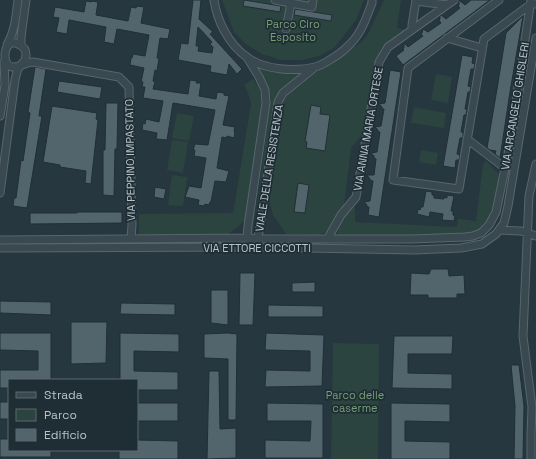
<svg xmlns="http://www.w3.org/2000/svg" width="536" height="459" font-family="'Space Grotesk',sans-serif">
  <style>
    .green { fill: #2b443f }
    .building { fill: #52646c; stroke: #212f36; fill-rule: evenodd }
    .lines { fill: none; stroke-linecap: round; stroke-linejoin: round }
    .minor-casing { stroke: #58666d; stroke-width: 9 }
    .minor { stroke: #3a484f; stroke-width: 7 }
    .labels { text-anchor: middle; stroke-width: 3.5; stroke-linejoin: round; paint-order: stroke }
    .park-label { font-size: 11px; fill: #779f76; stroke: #1f2d34 }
    .street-label { font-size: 11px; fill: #b7c3ca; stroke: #1f2d34 }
  </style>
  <rect width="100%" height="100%" fill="#26373f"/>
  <path class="green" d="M222,0H364L356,20L334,48L319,56L302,60H281L262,54L246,44L234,32Z
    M384,0H401L397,28L406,30L385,52L376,78L368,128L351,148L344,206L338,217L329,231L318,235L286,234L273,215L268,196L283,102L290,91L306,79L360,43L367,36Z
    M256,66L270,70L295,74L305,73L275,101L254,229L271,98C268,85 265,79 256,69Z
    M436,74L452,77L448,103L431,100Z
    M253,79L259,89L262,99L248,214L246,220L227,235H139V214L233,213L251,104L248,93L244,85Z
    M414,107L446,113L444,128L411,123Z
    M177,113L194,116L189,141L172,138Z
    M172,140L188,142L183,173L167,170Z
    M421,150L438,153L436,165L419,162Z
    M486,161L500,175L495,216L473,236L338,235C338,219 342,216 353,206L355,208V222L457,227L458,219L476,221L483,164Z
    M172,175L187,177L183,206L168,205Z
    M333,343L379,344L378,459H331Z"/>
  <path class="building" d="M193,0H201L199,19L213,32L210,34L242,69L237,74L229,64L227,75L210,72L211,66L178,60L181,43L188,44ZM198,27L212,42L210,44L213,47L212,53L198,51L199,46H196Z
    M244,0L281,6L280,12L243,6Z
    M459,0L465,5L471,0H490L403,65L396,56L404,50L402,49L404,48V43L408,47L423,36L421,34L422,33L423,29L428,32L441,23L439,20L440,19V16L441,15L446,19L460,8L458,6L459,5Z
    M86,1L91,2V1L98,2L96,15L128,21L131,7L136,8L137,6L144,7L141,23L170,29L168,39L160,38L157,58H159L157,71L155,70L153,81L155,82L153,89L188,94L190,80L197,81L196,83H201L199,96L216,99L217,92L224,93V95L229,96L223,125L235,127L234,131L235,132L234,138L227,136V138L222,137L217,168L229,171L226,182L215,181L211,202H210L209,205L205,204L204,206L198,205L199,200L185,197L189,186L201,188L206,158L194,156L195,150H193L195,144L208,145L215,110L173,103L167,140L156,139L157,133L142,130L143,123L145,124L146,119L159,122L163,101L143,98L145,87H142L143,82H141L144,68L130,65L131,58H132L133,54L145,56L149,35L117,29L114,44L104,42L106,27L69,20L67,34L56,32L59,18L53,17L55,7L84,12Z
    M295,9L332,15L331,21L294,15Z
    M523,16L510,92L500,158L495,154L496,151L490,150L487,148L497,89L506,33Z
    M462,55L473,57L472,63L475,64L474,69H471L468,86L471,87L470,92H468L465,109H467L466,115H464L461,132H463V137L462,138H460L457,154L460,155L459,160H456L455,168L443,166Z
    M35,67L46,69L39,116H42L27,208L13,206L14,198H16L21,160L23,161L30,113L28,112Z
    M390,70L401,72L379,217L368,215L369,207H367V205L364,202L370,201L373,181L370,180V179L367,175H374L376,159L374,158V156L371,153L377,152L380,132H378V130L375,127L381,126L384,109H382V107L379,104L385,103Z
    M59,81L102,87L100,99L57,92Z
    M106,103H118L117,149H115L114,196L103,195V150H105Z
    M311,105L321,107L320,114L330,115L325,151L306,148L307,142L305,141Z
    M52,106L97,113L96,119L98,120L91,184L85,183L86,171L60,167V165L43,162Z
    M298,183L309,185L305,213L294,212Z
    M155,187L166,189L164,199L154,197Z
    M426,191L432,192V195H434V198L444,199V197L447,198V195L454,196L451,211H453V215L455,216L454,221L442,220L443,214L430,212L429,217L417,214L418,209L420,210L421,207H423Z
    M77,212H122V223L30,224V213H77Z
    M431,269H448L449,276L464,275L465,294H457V298H428V295H410L411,273L429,274Z
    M240,273H255L253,325H239Z
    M315,282V292H292V283Z
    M211,290H228V325L211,323Z
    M0,301L51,302V315L0,313Z
    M121,303L175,304V315L120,314Z
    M268,305L323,306V317H268Z
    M71,322H107L106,363L71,364Z
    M0,333H51V380H9V388H0V370H38V351L0,350Z
    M120,333L179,334V352L134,351V371L178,372V390H137V380H120Z
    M228,333L237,334L236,420H228V359L204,358V334Z
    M266,333L324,335L322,386L265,387L266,370L310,371V351L265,350Z
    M394,336H453L452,354H408V373L452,374V389L392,388Z
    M511,365H519L524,406L523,459H514L515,406Z
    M209,371H219L220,429L236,428V458L207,459Z
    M0,402H9V419H0Z
    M137,403H178V421H137Z
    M267,403L323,404V458H265V440L310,441L311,421H267Z
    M391,403L450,404V422L405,421V441L450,442V459H391Z
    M0,439H9V450H51V457H0Z
    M137,440L178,441V459H119V450H137Z"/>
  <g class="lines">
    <defs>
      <path id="minor" d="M214,0C217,21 229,45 247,57C263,70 296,72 315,67C323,65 340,54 346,48C361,35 365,21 372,3V0
        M275,0L312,7L313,0
        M499,0L408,68L393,180L459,189L484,39L531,4H536
        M416,1L447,5
        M286,29L291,3
        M412,29V25L416,0
        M447,38L482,48
        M7,45C15,31 16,16 18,0
        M21,45V37L26,0
        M248,59L259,77L265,90L266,103L248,226L247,238L250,242
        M0,116L5,85L4,62
        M467,139L505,168
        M0,193L15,80C16,76 17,69 20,66C23,62 26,61 26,55C26,51 24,47 20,45C4,34 0,65 12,67C19,68 26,62 33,62L119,77L129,87L132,225L131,239
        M499,230L521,231L536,236
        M328,238L341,215L356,197L379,62L388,47L454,0
        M0,240L247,238L263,239H412L465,237L473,236L481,233L489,225L496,212L508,154L531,0
        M257,240L258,238L261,221L278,102L283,93L315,67
        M0,248L252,247L414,250L461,248L482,244L496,234L504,223L508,206L536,38
        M531,459V435L532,407L523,336L529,196L536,164"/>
    </defs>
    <use href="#minor" class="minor-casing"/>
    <use href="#minor" class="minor"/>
  </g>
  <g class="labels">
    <g class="park-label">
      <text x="293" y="28">Parco Ciro<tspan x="293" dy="13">Esposito</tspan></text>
      <text x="355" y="399">Parco delle<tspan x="355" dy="13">caserme</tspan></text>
    </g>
    <g class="street-label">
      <text transform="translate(515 106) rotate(-81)" y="4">VIA ARCANGELO GHISLERI</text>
      <text transform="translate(368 129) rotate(-80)" y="4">VIA ANNA MARIA ORTESE</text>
      <text transform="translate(130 160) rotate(-91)" y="4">VIA PEPPINO IMPASTATO</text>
      <text transform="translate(269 168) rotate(-81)" y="4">VIALE DELLA RESISTENZA</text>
      <text x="257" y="252">VIA ETTORE CICCOTTI</text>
    </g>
  </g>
  <rect x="8" y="379" width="130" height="72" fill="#1f2d34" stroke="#5c6970"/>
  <rect x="16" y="392" width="20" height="6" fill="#3a484f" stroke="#5c6970"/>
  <text x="44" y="399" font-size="12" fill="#b7c3ca">Strada</text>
  <rect x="16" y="409" width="20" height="12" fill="#2b443f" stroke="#5c6970"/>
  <text x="44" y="419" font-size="12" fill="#b7c3ca">Parco</text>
  <rect x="16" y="429" width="20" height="12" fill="#52646c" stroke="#5c6970"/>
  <text x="44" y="439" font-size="12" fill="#b7c3ca">Edificio</text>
</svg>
